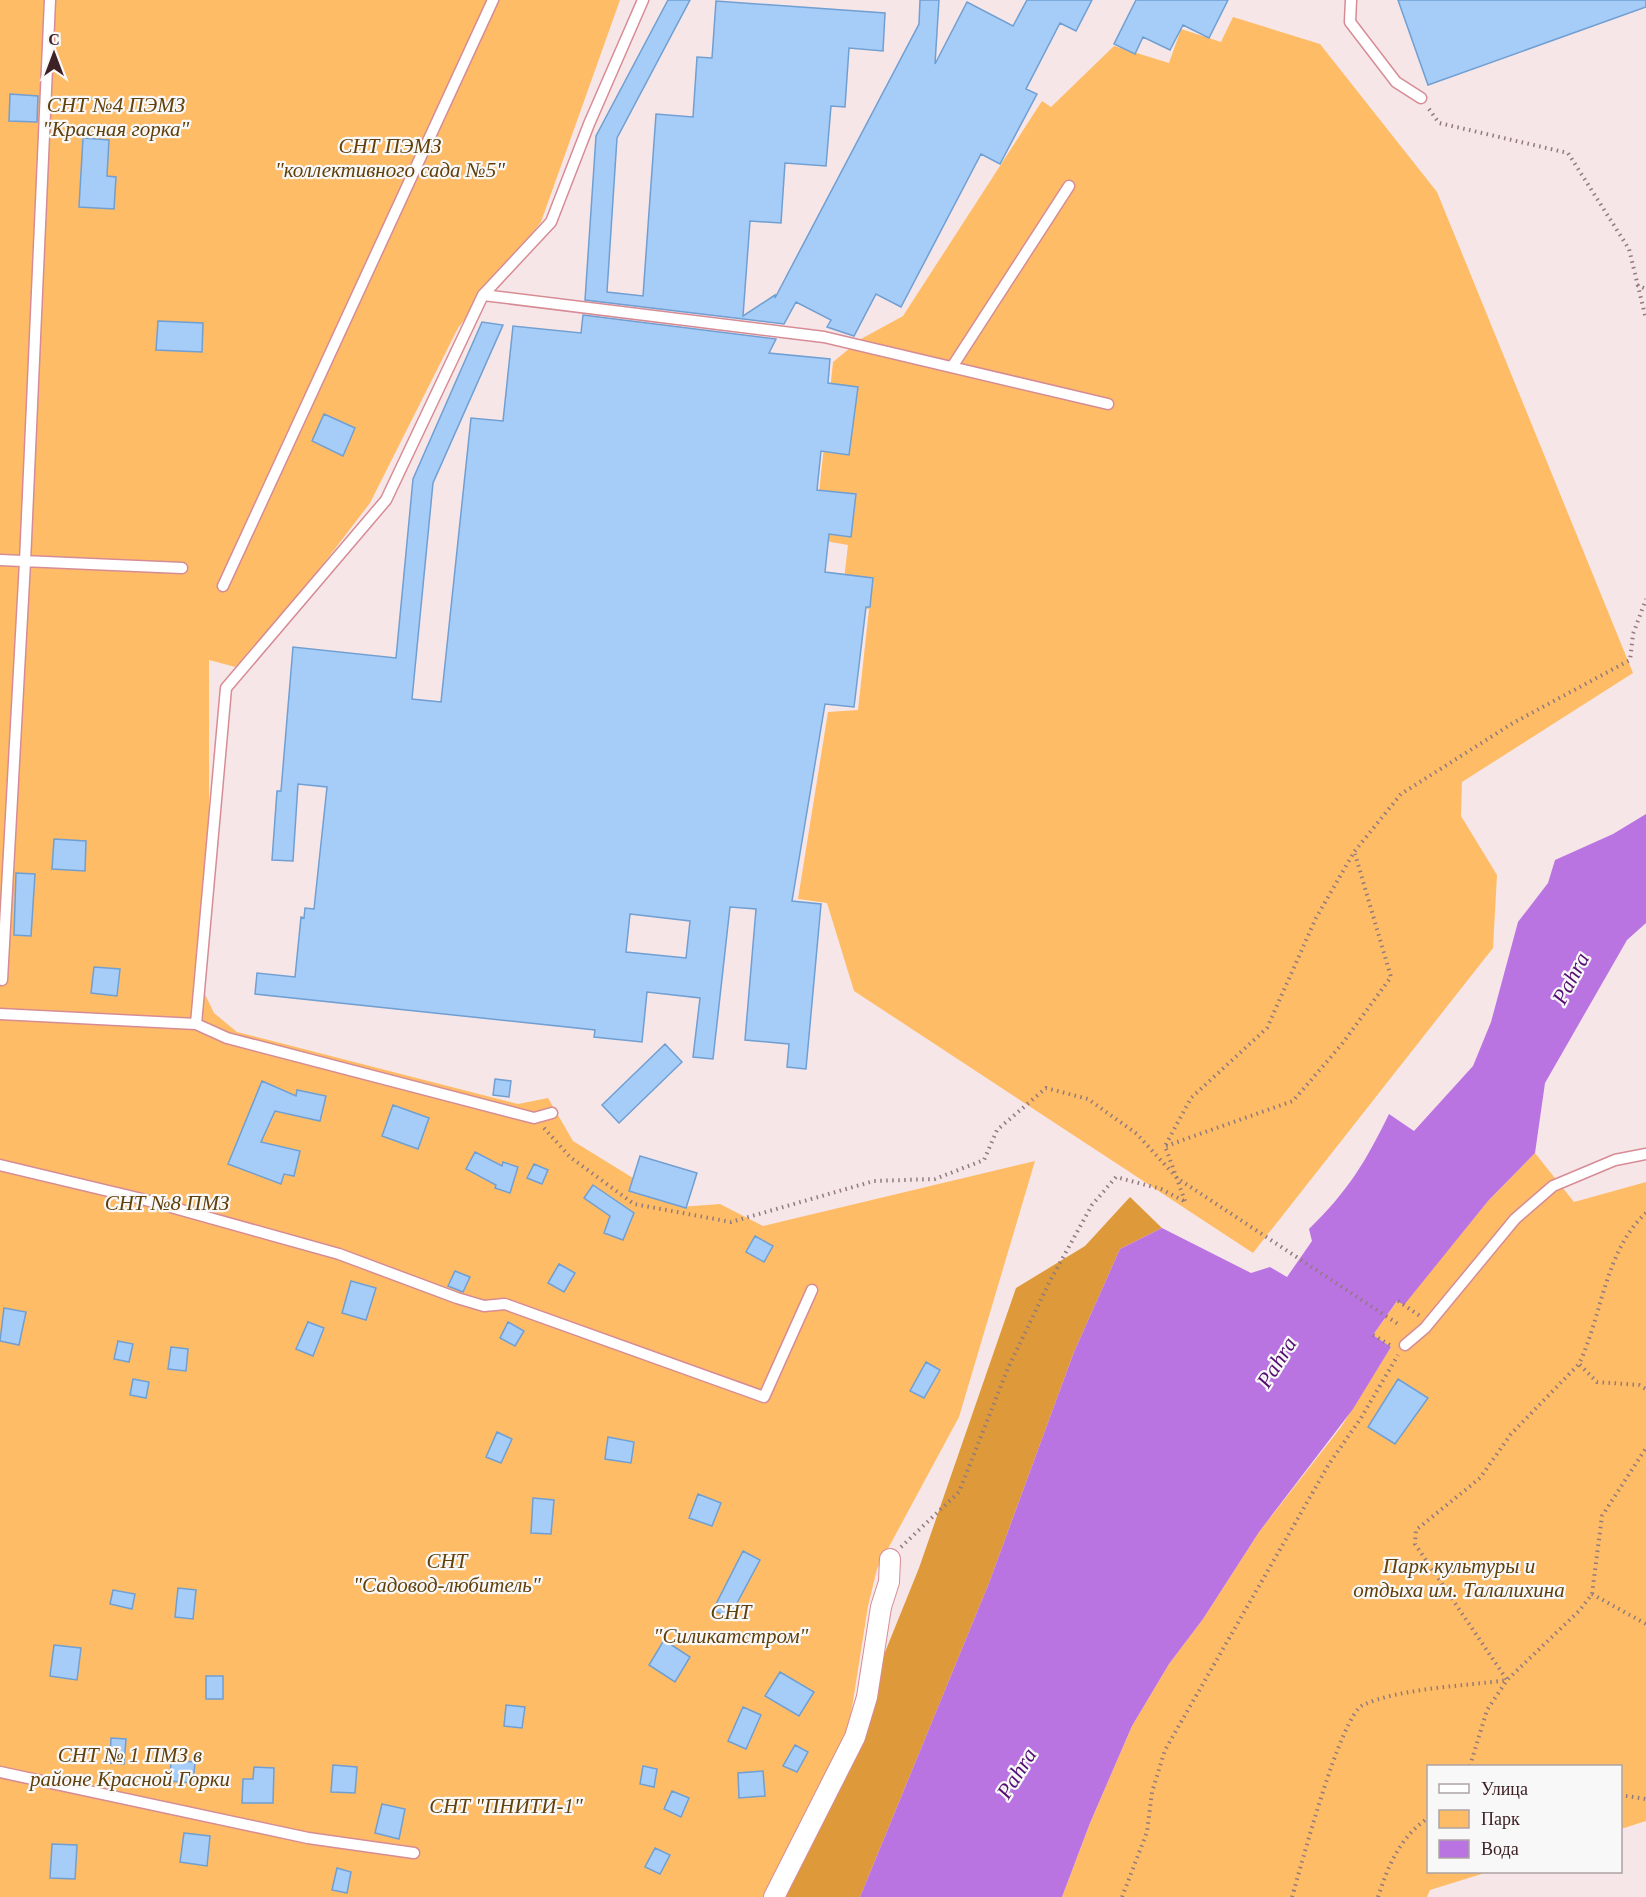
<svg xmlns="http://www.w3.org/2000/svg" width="1646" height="1897" font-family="Georgia,serif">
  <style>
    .green { fill: #febc67 }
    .forest { fill: #de9a3a }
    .water { fill: #b974e1 }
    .building { fill: #a6ccf8; stroke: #709fd2; stroke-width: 1.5; fill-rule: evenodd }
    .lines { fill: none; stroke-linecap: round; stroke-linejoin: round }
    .service-casing { stroke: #d78c95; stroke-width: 13 }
    .minor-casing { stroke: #d78c95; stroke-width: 22 }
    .path { stroke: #927a7d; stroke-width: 4; stroke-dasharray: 1.5 4.5; stroke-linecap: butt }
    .service { stroke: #fff; stroke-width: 10 }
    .minor { stroke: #fff; stroke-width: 20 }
    .labels { text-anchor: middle; stroke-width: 4.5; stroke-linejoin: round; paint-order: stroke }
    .park-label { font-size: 21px; font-style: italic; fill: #613f0a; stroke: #f8f8f8 }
    .water-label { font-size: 22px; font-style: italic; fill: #530c72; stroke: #f8f8f8 }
  </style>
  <rect width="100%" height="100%" fill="#f7e6e8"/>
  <path class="green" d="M0,0H620L541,222L458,328L370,503L243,669L209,660V835L201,986L214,1013L237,1032L518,1104L548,1098L573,1141L680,1207L720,1204L763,1226L1035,1161L959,1417L877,1569L868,1606L848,1733L768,1897H0Z
    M1233,17L1320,44L1437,192L1633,673L1462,782L1461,816L1497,875L1493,948L1253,1253L854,991L827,903L798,899L828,712L858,710L869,609L841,605L848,545L814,539L833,362L861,339L903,316L1042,101L1051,107L1114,46L1169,63L1181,29L1221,42Z
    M1535,1153L1574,1202L1646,1182V1821L1621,1829L1620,1766H1428V1872H1488L1430,1890L1427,1897H1062L1090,1823L1132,1726L1169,1664L1203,1619L1259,1532L1341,1427L1391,1347L1373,1335L1398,1300L1404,1304L1488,1201Z"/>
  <path class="forest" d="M1130,1197L1162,1228L1120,1249L1074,1352L989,1583L860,1897H786L919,1568L1016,1288L1085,1246Z"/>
  <path class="water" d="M1646,814V923L1627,940L1545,1083L1535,1153L1488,1201L1404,1305L1397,1301L1373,1335L1391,1347L1353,1409L1259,1532L1203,1619L1169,1664L1132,1726L1090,1823L1062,1897H860L989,1583L1074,1352L1120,1249L1162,1228L1251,1273L1270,1267L1287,1277L1312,1241L1309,1229C1348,1191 1365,1163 1389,1114L1414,1131L1473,1066L1491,1022L1518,922L1548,883L1555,860L1613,834Z"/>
  <path class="building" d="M668,0H690L617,138L607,292L643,296L656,114L693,117L697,57L712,58L716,1L885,13L883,51L849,48L845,107L831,106L826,166L785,163L781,223L750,221L743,316L775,295V298L919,24L920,0H939L935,64L967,2L1013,26L1027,0H1092L1076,31L1060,23L1026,89L1037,94L1000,164L981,154L901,307L876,294L854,336L827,327L831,320L796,302L784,324L585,300L596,136Z
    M1136,0H1228L1209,38L1183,25L1170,50L1143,37L1135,54L1114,44Z
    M1398,0H1646V7L1428,85Z
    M10,94L38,96L37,122L9,121Z
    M83,138L109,140L107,176L116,177L114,209L79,207Z
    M583,315L776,339L769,353L830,359L828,383L858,387L849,455L821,451L817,490L856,494L851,537L829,534L825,572L873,578L870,607H866L854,707L825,704L792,901L821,904L806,1069L787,1067L789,1044L745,1040L756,909L730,907L713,1059L693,1057L700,998L647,992L642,1042L594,1037L595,1030L255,994L257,973L295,977L301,917L304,918L305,908L314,909L327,787L298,784L293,861L272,860L277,791H281L293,647L396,658L413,479L482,322L503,325L433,483L412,699L441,702L471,418L503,421L513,326L581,333ZM630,914L690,921L686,958L626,952Z
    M158,321L203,323L202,352L156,350Z
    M324,414L355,428L343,456L312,441Z
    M54,839L86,841L85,871L52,869Z
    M16,873L35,874L31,936L14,935Z
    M94,967L120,969L117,996L91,993Z
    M665,1044L682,1062L619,1123L602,1105Z
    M495,1079L511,1081L509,1097L493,1095Z
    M262,1081L296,1096L297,1090L326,1096L320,1121L275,1111L261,1142L300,1151L294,1176L284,1174L281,1184L228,1164Z
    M393,1105L429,1118L418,1149L382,1136Z
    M475,1152L502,1166L503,1162L518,1167L510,1193L495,1188L496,1185L466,1169Z
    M640,1156L697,1173L686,1208L629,1191Z
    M534,1164L548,1170L542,1184L527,1178Z
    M593,1185L634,1213L623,1240L604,1233L610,1216L584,1198Z
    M755,1236L773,1246L764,1262L746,1252Z
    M559,1264L575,1273L564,1292L548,1283Z
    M455,1271L470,1277L463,1292L448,1286Z
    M351,1281L376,1288L366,1320L342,1313Z
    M4,1308L26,1312L19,1345L0,1341Z
    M308,1322L324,1328L313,1356L296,1349Z
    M508,1322L524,1331L515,1346L500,1338Z
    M118,1341L133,1344L129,1362L114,1359Z
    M171,1347L188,1349L186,1371L168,1369Z
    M926,1362L940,1370L924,1398L910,1391Z
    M133,1379L149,1382L146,1398L130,1395Z
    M1398,1379L1428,1398L1395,1444L1368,1427Z
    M497,1432L512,1439L501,1463L486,1457Z
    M608,1437L634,1442L631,1463L605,1459Z
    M698,1494L721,1503L712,1526L689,1518Z
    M533,1498L554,1500L551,1534L531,1533Z
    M743,1551L760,1560L729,1618L713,1610Z
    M178,1588L196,1590L193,1619L175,1617Z
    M113,1590L135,1594L132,1609L110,1604Z
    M664,1640L690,1657L675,1682L649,1665Z
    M54,1645L81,1648L77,1680L50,1676Z
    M780,1672L814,1692L799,1716L765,1696Z
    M206,1676H223V1699H206Z
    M506,1705L525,1707L522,1728L504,1726Z
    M743,1707L761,1715L746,1749L728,1741Z
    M111,1738L126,1739L124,1764L110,1763Z
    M795,1745L808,1752L797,1772L783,1766Z
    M171,1760L195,1762L193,1783L170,1781Z
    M333,1765L357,1767L355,1793L331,1792Z
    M643,1766L657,1769L654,1787L640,1784Z
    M254,1767L274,1768L273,1803H242L243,1779H253Z
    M763,1771L765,1796L739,1798L738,1773Z
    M672,1791L689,1798L681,1817L664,1809Z
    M382,1804L405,1809L399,1839L375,1833Z
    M184,1833L210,1836L207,1866L180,1862Z
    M52,1844L77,1845L75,1879L50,1878Z
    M655,1848L670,1855L660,1874L645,1867Z
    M337,1868L351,1872L347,1893L332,1890Z"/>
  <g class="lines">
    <defs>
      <path id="service" d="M1351,0L1350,22L1396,82L1421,98
        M483,295L824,337L1108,404
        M952,367L1069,186
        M0,560L182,568
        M223,586L493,0
        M2,980L25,562L50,0
        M0,1014L196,1024L226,688L386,500L483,295L551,222L589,124L643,0
        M196,1024L227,1038L534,1118L552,1113
        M0,1165L142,1199L339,1254L457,1298L484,1306L505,1304L764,1397L812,1290
        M1405,1345L1425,1328L1515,1219L1553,1186L1615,1160L1646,1154
        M0,1772L308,1838L414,1853"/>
      <path id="minor" d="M774,1897L855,1737L867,1697L881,1607L889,1582L890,1559"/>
    </defs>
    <use href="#service" class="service-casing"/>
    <use href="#minor" class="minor-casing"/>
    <path class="path" d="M1429,109L1439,123L1568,153L1629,249L1646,319
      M1637,285L1646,289
      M544,1128L570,1157L634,1204L731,1222L874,1181L935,1179L984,1160L997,1130L1046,1088L1088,1099L1137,1134L1177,1178L1398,1324
      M1166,1146L1293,1101L1342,1044L1391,977L1355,854
      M1185,1201L1165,1146L1191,1098L1267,1028L1316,918L1354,852L1401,794L1513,723L1630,660L1633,634L1646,599
      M1646,1213C1605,1250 1602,1316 1579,1364L1597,1382L1639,1385L1646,1389
      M1398,1301L1420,1316
      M1373,1335L1393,1347
      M901,1547L959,1492L1008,1368L1050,1281L1092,1205L1116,1177L1161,1189L1184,1201
      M1592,1594L1646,1624
      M1470,1766L1487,1710L1507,1680L1579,1611L1592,1594L1602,1516L1646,1448
      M1620,1795L1646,1799
      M1122,1897L1147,1832L1152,1792L1165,1750L1329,1464L1361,1418L1398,1355
      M1292,1897C1301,1867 1340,1716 1363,1705C1400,1688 1466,1686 1507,1680L1415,1544L1416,1530L1480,1478L1511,1434L1579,1364
      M1378,1897C1388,1866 1400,1837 1428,1818"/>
    <use href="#service" class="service"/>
    <use href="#minor" class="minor"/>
  </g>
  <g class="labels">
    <g class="park-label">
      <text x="116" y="112">СНТ №4 ПЭМЗ<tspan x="116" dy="24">"Красная горка"</tspan></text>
      <text x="390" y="153">СНТ ПЭМЗ<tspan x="390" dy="24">"коллективного сада №5"</tspan></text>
      <text x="167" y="1210">СНТ №8 ПМЗ</text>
      <text x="447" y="1568">СНТ<tspan x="447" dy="24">"Садовод-любитель"</tspan></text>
      <text x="1459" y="1573">Парк культуры и<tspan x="1459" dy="24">отдыха им. Талалихина</tspan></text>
      <text x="731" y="1619">СНТ<tspan x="731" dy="24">"Силикатстром"</tspan></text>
      <text x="130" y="1762">СНТ № 1 ПМЗ в<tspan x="130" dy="24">районе Красной Горки</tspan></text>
      <text x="506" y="1813">СНТ "ПНИТИ-1"</text>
    </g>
    <g class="water-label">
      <text transform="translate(1570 978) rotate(-62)" y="8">Pahra</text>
      <text transform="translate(1276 1362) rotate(-58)" y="8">Pahra</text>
      <text transform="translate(1016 1773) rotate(-58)" y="8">Pahra</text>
    </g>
  </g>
  <rect x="1427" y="1765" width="195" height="108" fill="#f8f8f8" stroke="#aea2a4" stroke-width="1.5"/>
  <rect x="1439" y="1784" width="30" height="9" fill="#ffffff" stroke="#aea2a4" stroke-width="1.5"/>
  <text x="1481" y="1795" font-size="18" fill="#3e2125">Улица</text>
  <rect x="1439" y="1810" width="30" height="18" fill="#febc67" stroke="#aea2a4" stroke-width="1.5"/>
  <text x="1481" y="1825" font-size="18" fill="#3e2125">Парк</text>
  <rect x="1439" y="1840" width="30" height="18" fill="#b974e1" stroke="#aea2a4" stroke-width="1.5"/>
  <text x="1481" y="1855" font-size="18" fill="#3e2125">Вода</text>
  <g transform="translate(54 54)" stroke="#f8f8f8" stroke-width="4.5" paint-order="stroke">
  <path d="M0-4.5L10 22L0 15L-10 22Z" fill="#3e2125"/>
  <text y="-9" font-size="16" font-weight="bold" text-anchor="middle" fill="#3e2125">С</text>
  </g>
</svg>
